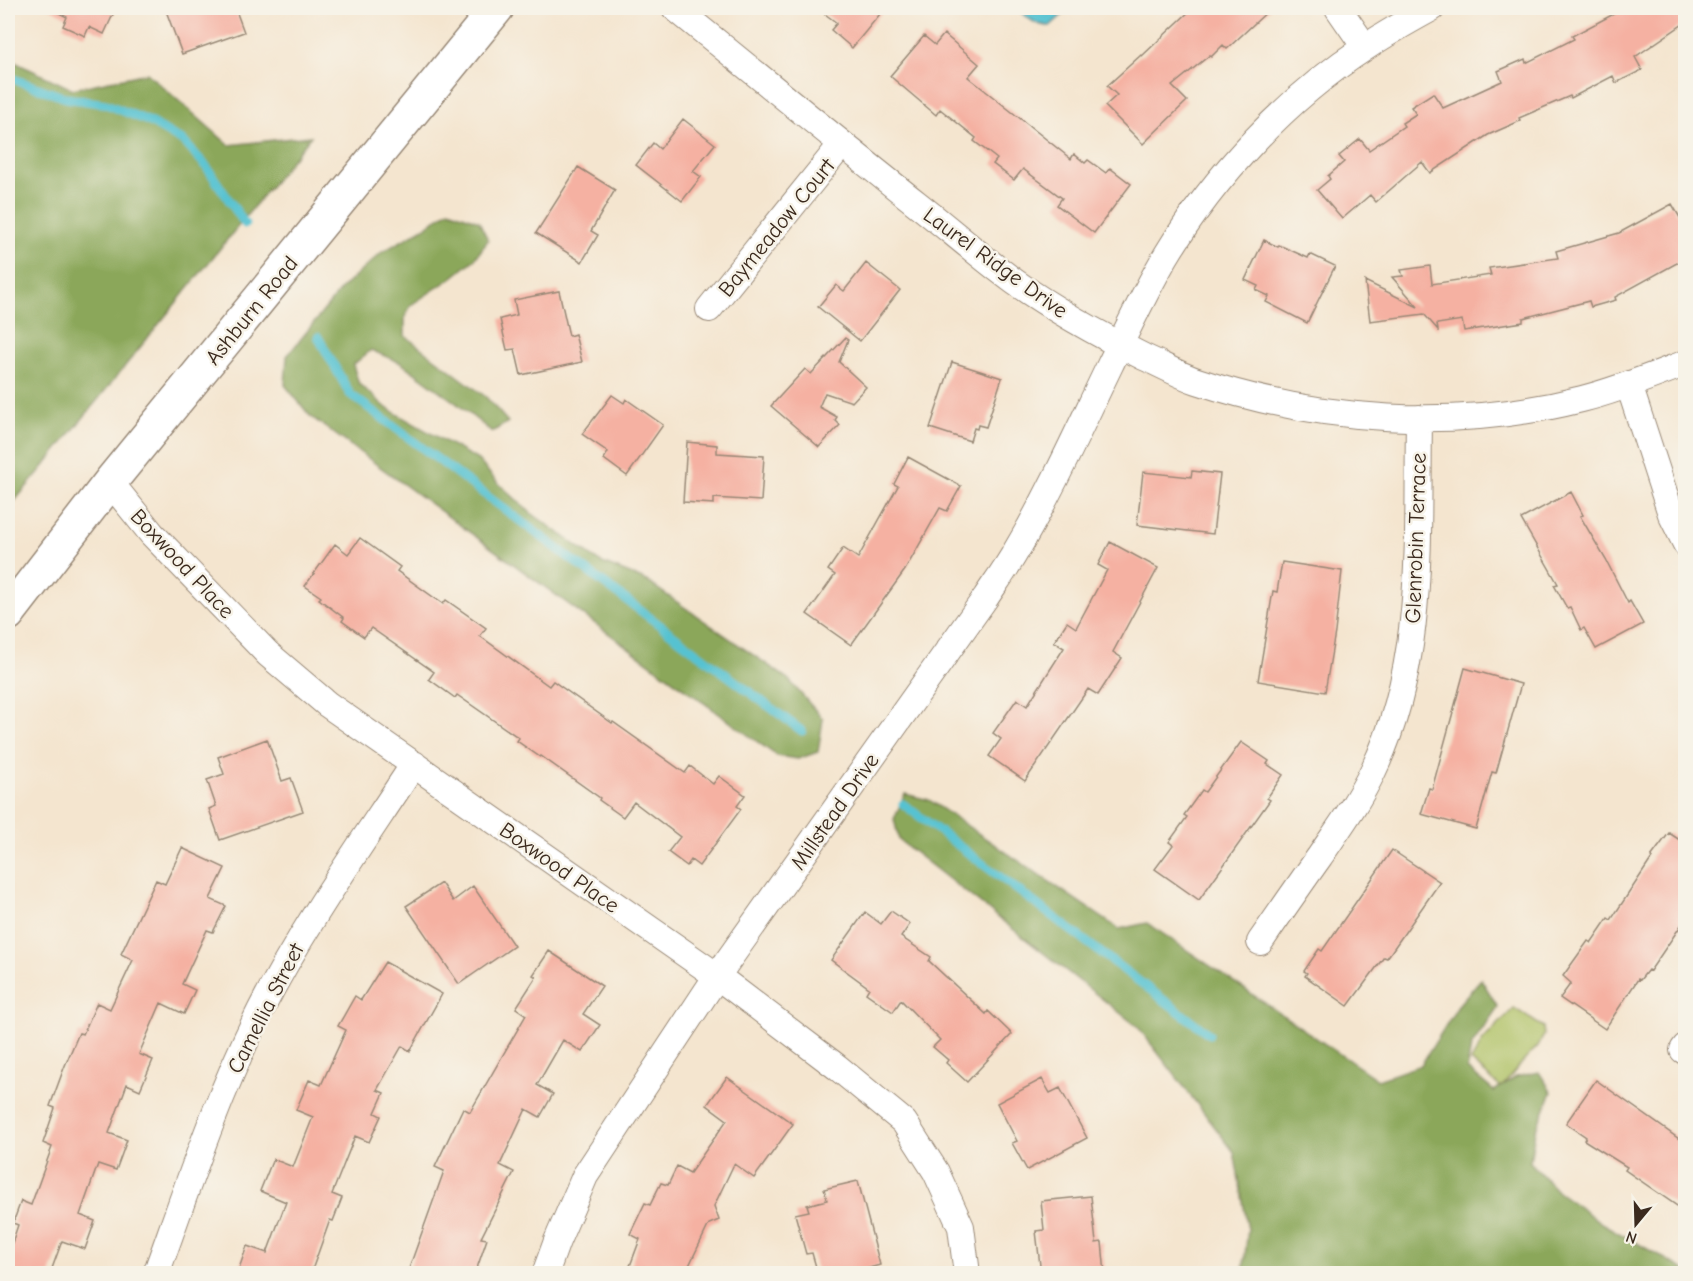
<svg xmlns="http://www.w3.org/2000/svg" width="1693" height="1281" font-family="'Comic Neue',sans-serif">
  <style>
    .green { fill: #afc165; stroke: #757642; stroke-width: 1.5 }
    .forest { fill: #8ba75a; stroke: #63683c; stroke-width: 1.5 }
    .water { fill: #56c2d1; stroke: #487678; stroke-width: 1.5 }
    .lines { fill: none; stroke-linecap: round; stroke-linejoin: round }
    .stream { stroke: #56c2d1; stroke-width: 9 }
    .building { fill: #f5b1a2 }
    .minor-casing { stroke: #988876; stroke-width: 28 }
    .tertiary-casing { stroke: #988876; stroke-width: 36 }
    .minor { stroke: #fff; stroke-width: 26 }
    .tertiary { stroke: #fff; stroke-width: 33 }
    .labels { text-anchor: middle; stroke-width: 5; stroke-linejoin: round; paint-order: stroke }
    .street-label { font-size: 22px; fill: #3b2a1e; stroke: #f7f3e8 }
  </style>
  <rect width="100%" height="100%" fill="#f7f3e8"/>
  <filter id="ink" filterUnits="userSpaceOnUse"><feTurbulence type="fractalNoise" baseFrequency=".0167" numOctaves="2"/><feDisplacementMap in="SourceGraphic" scale="12" xChannelSelector="R" yChannelSelector="G"/><feConvolveMatrix kernelMatrix="1 2 1 2 8 2 1 2 1" color-interpolation-filters="sRGB"/></filter>
  <filter id="wash" filterUnits="userSpaceOnUse"><feTurbulence type="fractalNoise" baseFrequency=".008" numOctaves="4" result="noise"/><feDisplacementMap in="SourceGraphic" scale="24" xChannelSelector="R" yChannelSelector="G"/><feGaussianBlur stdDeviation="1.35" result="paint"/><feColorMatrix in="noise" values="0 0 0 0 0 0 0 0 0 0 0 0 0 0 0 0 0 1.4 0 .05"/><feComposite in="paint" operator="in"/></filter>
  <g filter="url(#wash)">
    <rect width="100%" height="100%" fill="#f4e5cf"/>
    <path class="green" d="M1514,1008L1543,1027L1544,1035L1538,1046L1520,1065L1501,1088L1471,1061L1483,1040Z"/>
    <path class="forest" d="M8,59L72,89L147,73L229,145L311,136L45,465L8,509Z
      M449,210L479,221L488,240L475,259L453,277L411,305L405,317V336L486,397L508,422L492,432L456,403L401,363L371,350L353,365L359,384L388,409L478,460L497,482L531,513L600,562L645,580L788,679L823,719L818,752L798,759L777,756L310,416L285,385L287,356L342,288L382,252L424,228Z
      M905,794L929,800L1119,929L1147,923L1378,1080L1421,1065L1460,1003L1481,979L1498,1007L1471,1046L1467,1069L1494,1091L1516,1077L1539,1072L1552,1092L1535,1131L1530,1162L1558,1192L1603,1224L1685,1270V1273H1243L1248,1229L1234,1152L1138,1027L899,840L894,819Z"/>
    <path class="water" d="M1016,8H1070L1050,26C1035,26 1027,17 1016,8Z"/>
    <g class="lines">
      <path class="stream" d="M8,77L66,98L106,104L150,122L184,142L206,166L245,224
        M318,337L350,394L802,731
        M903,804L1209,1034"/>
    </g>
    <g id="blocks">
      <path class="building" d="M49,8H116L104,34L89,27L85,36L63,26L67,17Z
        M165,8H235L244,32L182,54Z
        M817,8H885L852,48L831,30L837,23Z
        M1193,8H1271L1227,49L1223,45L1211,57L1210,55L1172,86L1187,101L1143,144L1105,106L1117,95L1107,86L1141,55L1142,56Z
        M1625,8H1686V22L1635,57L1642,70L1616,83L1613,76L1571,98L1570,96L1519,118L1520,121L1488,135L1430,173L1422,162L1376,202L1370,195L1342,219L1317,190L1330,179L1328,176L1344,162L1339,156L1360,139L1369,150L1404,126L1402,123L1416,114L1411,107L1433,93L1443,108L1502,81L1498,71L1525,59L1526,63L1574,39L1572,36Z
        M944,34L979,64L968,77L1071,159L1074,154L1085,163L1088,160L1106,173L1110,168L1131,184L1094,233L1057,205L1062,198L1023,169L1014,180L993,164L997,159L974,141L976,138L940,109L936,115L890,76L924,36L935,45Z
        M683,119L715,144L693,171L701,177L682,201L636,165L653,143L660,149Z
        M578,167L615,190L591,231L598,235L582,262L536,233Z
        M1672,204L1686,228V258L1615,297L1616,300L1591,307L1589,301L1523,318V322L1464,331L1462,320L1437,324L1438,330L1424,314L1370,321L1365,281L1418,307L1392,277L1403,276L1401,270L1430,266L1432,284L1491,275L1489,268L1558,258L1556,251L1619,233Z
        M1264,240L1278,247L1279,245L1308,258L1310,254L1335,266L1307,323L1266,302L1269,296L1256,290L1258,286L1245,280Z
        M866,263L900,290L860,341L818,307L836,285L844,291Z
        M559,291L569,336L575,334L582,362L521,375L515,349L507,350L500,319L517,315L514,300Z
        M845,338L848,340L839,362L866,387L852,402L825,393L819,407L837,417L835,420L840,425L819,447L771,406L805,369L811,374Z
        M952,362L1002,378L986,427L978,425L977,429L974,428L970,441L930,428Z
        M612,395L624,403L626,399L663,425L627,476L604,459L608,452L582,434Z
        M687,442L717,445V453L764,456L761,501L714,498V504L683,502Z
        M908,457L961,486L947,511L940,508L905,570L851,645L807,614L835,575L828,570L843,548L858,558L898,486L894,484Z
        M1192,471L1220,474L1213,534L1137,525L1143,472L1191,477Z
        M1571,492L1583,515L1580,516L1606,560L1628,603L1630,601L1643,624L1596,649L1584,628L1581,630L1570,607L1567,608L1554,585L1558,584L1521,519Z
        M360,538L400,567L397,571L443,604L446,600L486,628L480,636L549,686L553,681L612,723L613,722L685,773L690,766L713,784L719,776L745,795L737,806L741,809L699,866L691,860L687,866L668,852L680,837L634,802L623,817L599,800L600,798L541,756L540,757L517,741L519,738L457,695L455,698L429,679L434,672L371,628L364,637L342,621L344,618L319,599L321,597L305,586L335,544L348,554Z
        M1110,542L1158,568L1113,652L1122,658L1098,695L1088,689L1025,781L989,756L1001,739L993,733L1017,699L1027,706L1064,648L1054,642L1067,622L1076,628L1107,570L1098,565Z
        M1282,562L1342,571L1335,632L1325,692L1258,681L1273,591L1277,592Z
        M1465,668L1521,684L1496,773L1492,772L1476,829L1421,814L1429,788L1432,789Z
        M267,739L282,781L291,778L303,811L220,840L209,809L216,806L207,780L224,774L218,757Z
        M1241,742L1269,761L1267,764L1283,775L1267,798L1270,800L1199,900L1155,869L1173,845L1169,842L1187,817L1184,815L1202,790L1205,792Z
        M1669,833L1686,844V918L1650,971L1648,970L1640,980L1638,979L1605,1029L1560,998L1571,983L1563,976L1588,941L1591,943L1608,918L1611,920L1652,858L1651,857Z
        M182,848L225,868L210,899L226,906L213,932L207,930L182,984L195,990L184,1014L161,1003L139,1054L153,1060L140,1090L127,1084L109,1133L127,1140L116,1170L98,1164L80,1215L95,1221L85,1249L62,1241L50,1274H8V1255L18,1225L13,1223L21,1201L31,1205L52,1147L43,1143L55,1108L50,1106L64,1068L79,1033L83,1034L97,1003L110,1009L133,960L121,954L156,880L165,884Z
        M1392,850L1440,882L1387,958L1384,957L1348,1006L1305,976L1307,973L1304,971L1319,949L1322,951Z
        M441,883L453,901L473,886L514,946L459,984L406,906Z
        M891,911L910,924L901,937L931,957L929,961L986,1014L988,1011L1012,1034L967,1082L946,1063L948,1060L933,1047L940,1040L901,1000L893,1012L866,993L869,988L831,960L865,912L881,924Z
        M549,951L602,986L583,1014L600,1025L582,1052L563,1040L537,1085L553,1094L540,1117L526,1109L500,1165L514,1172L481,1238L487,1239L475,1274H407L444,1171L435,1167L463,1108L470,1112L526,1015L516,1008L536,977L533,975Z
        M385,962L442,994L410,1051L402,1046L377,1090L384,1093L375,1113L381,1116L369,1142L355,1136L332,1194L342,1198L333,1221L330,1220L312,1270L315,1271V1274H237L247,1246L267,1253L286,1202L260,1191L273,1159L293,1167L313,1117L296,1110L309,1080L321,1085L346,1030L338,1026L355,996L361,1000Z
        M727,1077L793,1124L754,1178L734,1164L714,1206L719,1220L709,1224L685,1274H627L640,1239L630,1234L645,1203L650,1205L661,1183L668,1185L677,1166L690,1173L727,1120L707,1105Z
        M1042,1079L1050,1093L1060,1088L1087,1138L1027,1170L1012,1143L1017,1141L997,1103Z
        M1596,1080L1686,1144V1212L1625,1170L1627,1167L1584,1140L1586,1137L1566,1123Z
        M858,1181L880,1265L848,1274H818L812,1253L806,1254L795,1214L809,1211L807,1205L827,1200L824,1189Z
        M1091,1196L1096,1243L1102,1242L1105,1274H1041L1036,1231L1044,1230L1041,1201Z"/>
    </g>
  </g>
  <g filter="url(#ink)">
    <use href="#blocks" fill-opacity="0" stroke="#988876" stroke-width="1.5"/>
    <g class="lines">
      <defs>
        <path id="minor" d="M675,8C755,73 835,139 916,203C949,229 981,257 1015,282C1056,311 1100,335 1144,357C1162,365 1179,375 1197,381C1320,422 1457,431 1582,399C1618,390 1652,376 1686,363
          M1338,8L1365,47
          M709,309L842,144
          M1629,385L1671,514L1686,544
          M110,482L152,534L268,654L327,704L717,976L837,1067L904,1122L936,1172L961,1227L967,1274
          M1260,942C1280,913 1300,884 1320,856C1339,828 1358,802 1373,771C1426,662 1417,536 1419,418
          M1686,1046L1683,1050L1686,1052
          M156,1274C188,1185 218,1095 260,1011C304,925 361,845 414,764
          M545,1274L557,1241L585,1176L717,976L986,597C996,582 1007,567 1016,551C1051,492 1080,427 1110,365C1128,328 1145,291 1166,256C1215,175 1287,98 1366,47C1387,33 1410,20 1432,8"/>
        <path id="tertiary" d="M8,614L110,482L497,8"/>
      </defs>
      <use href="#minor" class="minor-casing"/>
      <use href="#tertiary" class="tertiary-casing"/>
      <use href="#minor" class="minor"/>
      <use href="#tertiary" class="tertiary"/>
    </g>
  </g>
  <g class="labels">
    <g class="street-label">
      <text transform="translate(776 227) rotate(-51)" y="8">Baymeadow Court</text>
      <text transform="translate(996 262) rotate(36)" y="8">Laurel Ridge Drive</text>
      <text transform="translate(251 310) rotate(-51)" y="8">Ashburn Road</text>
      <text transform="translate(1415 538) rotate(-88)" y="8">Glenrobin Terrace</text>
      <text transform="translate(183 563) rotate(47)" y="8">Boxwood Place</text>
      <text transform="translate(834 811) rotate(-55)" y="8">Millstead Drive</text>
      <text transform="translate(560 867) rotate(35)" y="8">Boxwood Place</text>
      <text transform="translate(265 1008) rotate(-63)" y="8">Camellia Street</text>
    </g>
  </g>
  <rect width="1693" height="1281" fill="none" stroke="#f7f3e8" stroke-width="30"/>
  <g transform="translate(1636 1224) rotate(199)" stroke="#f7f3e8" stroke-width="4.5" paint-order="stroke">
  <path d="M0-4.5L10 22L0 15L-10 22Z" fill="#3b2a1e"/>
  <text y="-9" font-size="16" font-weight="bold" text-anchor="middle" fill="#3b2a1e">N</text>
  </g>
</svg>
